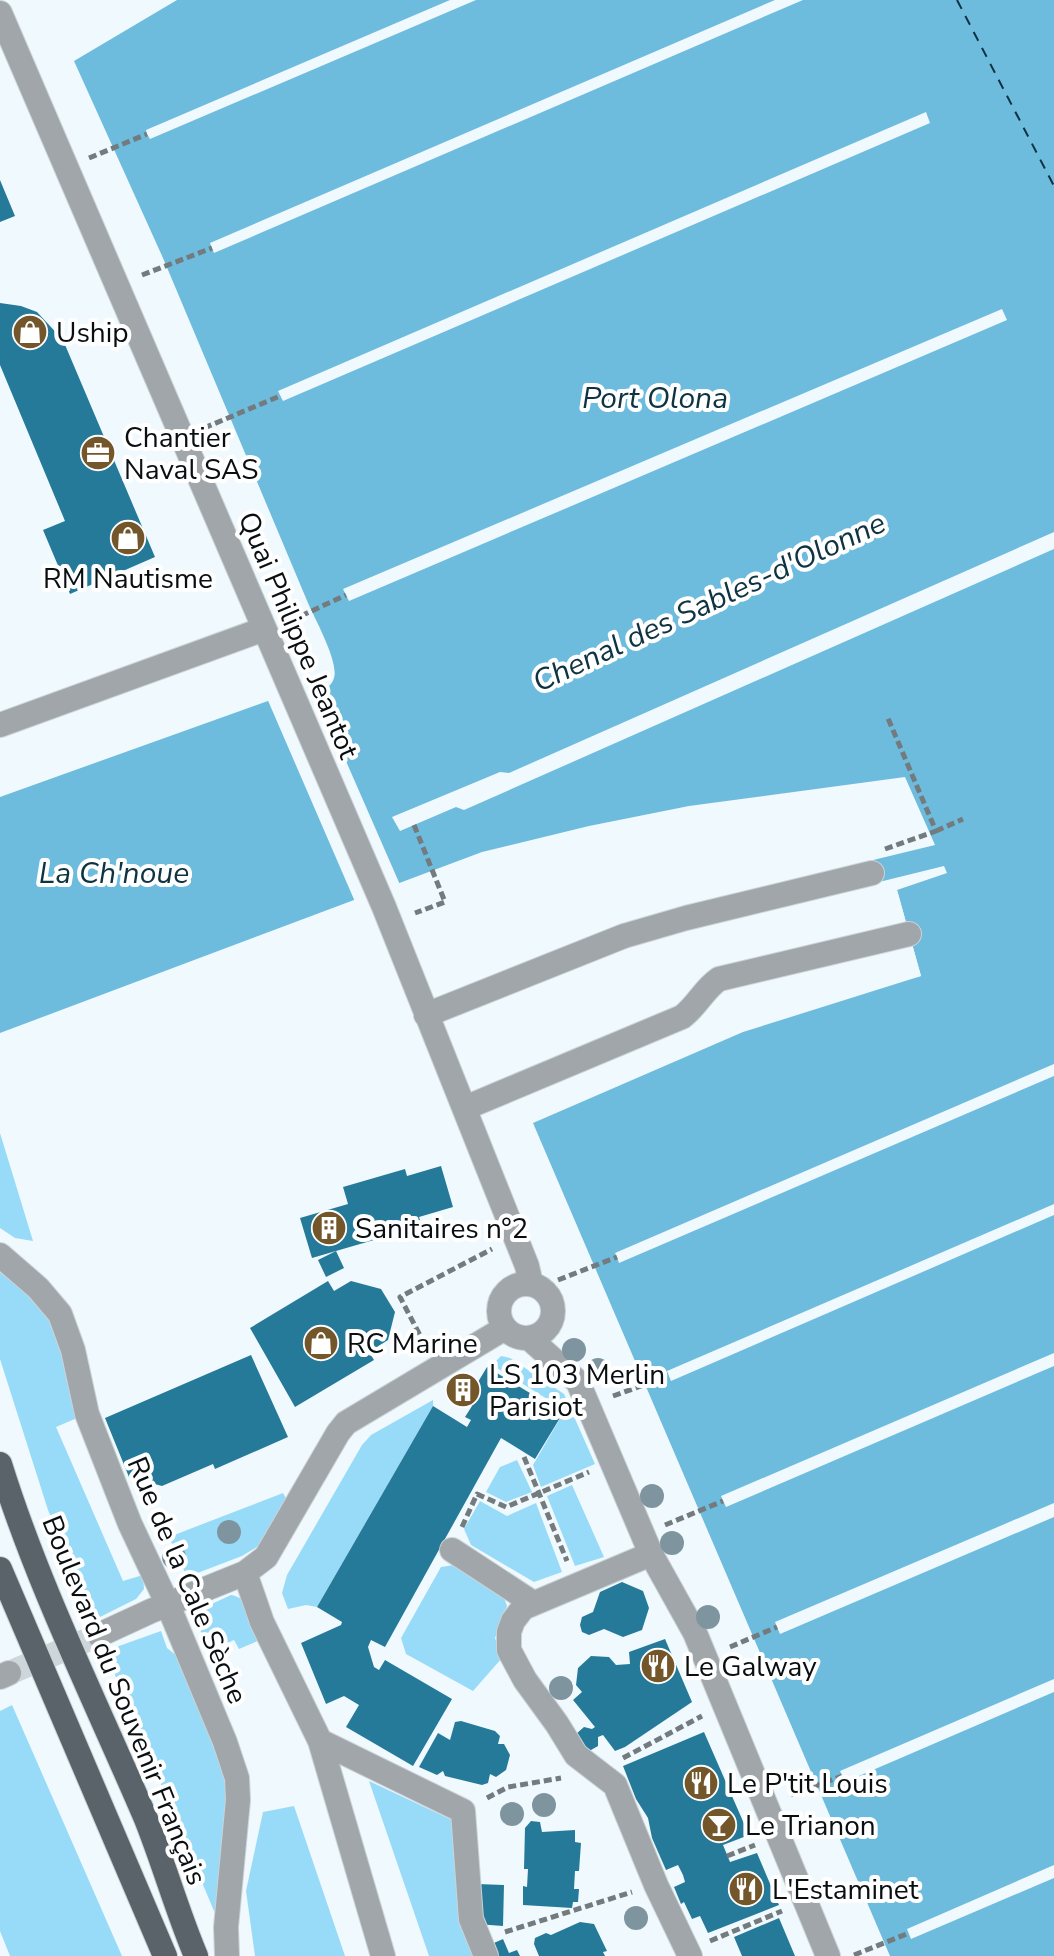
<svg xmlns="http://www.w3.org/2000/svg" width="1054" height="1956" font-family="'Nunito Sans',sans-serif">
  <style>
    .green { fill: #98dbf8 }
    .water { fill: #6dbcde }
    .pier { fill: #f0f9fd }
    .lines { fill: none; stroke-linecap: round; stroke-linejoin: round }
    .ferry { stroke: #0e3342; stroke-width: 2; stroke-dasharray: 10 8; stroke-linecap: butt }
    .building { fill: #267a99 }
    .minor-tunnel { stroke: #cdd6da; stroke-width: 24; stroke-dasharray: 24 12; stroke-linecap: butt }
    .minor-casing { stroke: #cbd3d7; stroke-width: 26 }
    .major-casing { stroke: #cbd3d7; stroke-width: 26 }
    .path { stroke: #747b7e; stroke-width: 5; stroke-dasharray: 8 4; stroke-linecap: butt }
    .minor { stroke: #a0a6a9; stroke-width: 24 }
    .major { stroke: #596369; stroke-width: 24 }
    .tree { fill: #7e95a0 }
    .labels { text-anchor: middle; stroke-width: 8; stroke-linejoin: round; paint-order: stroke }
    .poi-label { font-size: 28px; fill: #090e11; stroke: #fff; text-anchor: start }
    .street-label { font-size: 28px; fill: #090e11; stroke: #fff }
    .water-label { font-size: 30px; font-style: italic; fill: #0e3342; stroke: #fff }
  </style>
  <rect width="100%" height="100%" fill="#f0f9fd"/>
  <path class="green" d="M0,1133L33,1241L15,1238L0,1228Z
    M0,1272C16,1286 39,1301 49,1320C65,1349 69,1386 77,1418L56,1427L123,1581L143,1575L144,1589L136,1599L94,1620L48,1510L0,1359Z
    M501,1356L510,1358L564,1394L595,1464L541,1487L533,1465L565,1410L492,1365Z
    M433,1400V1406L317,1607L306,1605L288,1609L282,1593L287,1575L362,1445L371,1435Z
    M517,1460L532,1492L506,1502L486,1492L500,1467Z
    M572,1485L604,1557L575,1566L547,1496Z
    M283,1493L287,1500L260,1545L242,1556L187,1577L169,1537Z
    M480,1501L507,1516L536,1503L562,1572L534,1582L471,1545L464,1529Z
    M460,1564L500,1587L507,1606L495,1638L502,1658L473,1691L406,1654L401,1638L441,1567Z
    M231,1595C251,1598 254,1623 260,1640L239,1649L234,1640L207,1652L199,1626L201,1609Z
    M161,1631L167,1648L177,1656C194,1697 222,1747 226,1791C230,1830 222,1871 218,1910L214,1911L105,1651Z
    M12,1705L122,1956H10L0,1931V1711Z
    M369,1781L452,1820L459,1914L475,1956H429Z
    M294,1806L345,1956H255L246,1891L263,1812Z"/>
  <path class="water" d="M177,0H1054V1956H890L533,1123L743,1032L921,976L897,890L947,873L944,866L875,883L869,861L935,845L905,777L689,806L589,826L482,852L0,1033V797L315,684L320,693C326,689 332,685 334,678C339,662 315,619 308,603L163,258L74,61Z"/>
  <path class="pier" d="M450,0H476L150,139L147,134L146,130Z
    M775,0H803L214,253L210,243Z
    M926,112L930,123L283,401L278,391Z
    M1002,309L1007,320L349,601L343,589Z
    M1054,532V549L464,810L456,807L400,831L392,817L500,772L509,773Z
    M311,681L401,887L356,904L266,696Z
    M897,890L921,976L854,993L916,973L893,891Z
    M1054,1064V1076L619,1263L617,1257L615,1253Z
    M1054,1204V1215L671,1381L667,1371Z
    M1054,1353V1366L726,1507L721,1496Z
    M1054,1503V1517L780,1634L775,1622Z
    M1054,1679V1692L845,1782L840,1771Z
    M1054,1865V1878L911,1939L907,1929Z"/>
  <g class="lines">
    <path class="ferry" d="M957,0L1054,186"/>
  </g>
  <path class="building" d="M0,180L15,216L0,222Z
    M0,303L21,306L37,312L63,340L155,557L70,594L43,530L65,521L0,365Z
    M441,1166L453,1207L419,1217L422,1226L336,1251L344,1268L326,1277L318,1260L336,1251L312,1258L300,1218L348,1204L343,1187L405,1169L407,1176Z
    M328,1281L334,1291L351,1281L381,1289L395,1312L388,1340L369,1352L374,1360L295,1407L250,1328Z
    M251,1355L288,1437L215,1469L213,1464L162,1486L129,1477L105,1418Z
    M487,1367L563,1413L535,1459L501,1438L385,1647L371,1640L368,1647L374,1667L379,1670L385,1660L452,1699L413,1766L346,1727L359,1705L344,1696L326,1704L301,1643L341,1625L342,1622L317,1607L433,1406L467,1427L471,1420L465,1417L472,1406L451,1393L459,1378L475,1387Z
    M622,1582L643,1591L649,1608L642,1630L623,1637L604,1629L589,1635L582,1632L580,1625L582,1617L593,1612L600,1592Z
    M665,1639L692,1702L625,1747L615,1751L603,1735L598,1737V1746L591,1750H582L576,1734L584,1727L592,1729L595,1727L573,1700L582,1692L576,1685L578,1668L591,1656L609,1657L616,1665L630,1664L629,1652Z
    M461,1721L495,1731L500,1736L498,1744H504L510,1755L506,1770L496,1777L490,1774L488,1783L482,1785L445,1776L443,1771L437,1775L419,1767L438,1733L450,1740L455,1722Z
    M704,1732L749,1835L723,1845L730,1862L757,1853L779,1905L708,1933L700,1916L692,1919L684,1902L681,1904L674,1887L685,1882L683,1875L678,1865L666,1870L652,1838L648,1818L636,1799L623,1766Z
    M531,1821L540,1822L542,1832L575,1830V1842L581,1843L579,1871H575L574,1889H579L578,1902H573L572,1908L523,1905V1886L527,1887L528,1869H524L525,1828Z
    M477,1884L504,1885L503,1926L477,1924Z
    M779,1918L795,1956H742L734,1937Z
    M580,1922L594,1924L607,1951L603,1952L605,1956H539L534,1944L535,1938L546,1933L551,1935Z
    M503,1939L509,1953L517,1950L520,1956H492L487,1946Z"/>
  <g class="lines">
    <path class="minor-tunnel" d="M9,1673L99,1635"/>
    <defs>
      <path id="minor" d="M0,13L384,907L527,1266L531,1284
        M0,725L264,629
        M426,1015L624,936L686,918L872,873
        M465,1108L682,1017C697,1006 704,989 719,979L909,934
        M0,1255L38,1288L60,1314L73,1350L87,1414L130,1524L168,1605L225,1742L237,1778L238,1800L226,1927L227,1956
        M499 1311a27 27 0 1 1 54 0a27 27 0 1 1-54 0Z
        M529,1338L578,1382L651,1554L695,1633L828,1956
        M452,1550L533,1603
        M651,1554L523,1608L513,1621L509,1632V1650L525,1680L557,1724L576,1755L615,1785L656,1885L690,1956
        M245,1573L262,1622L320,1741L383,1956
        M99,1635L151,1611L245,1573L266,1557L338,1433L346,1423L505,1328
        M0,1677L9,1673
        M320,1741L463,1811L471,1919L486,1956"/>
      <path id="major" d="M0,1464C38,1586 96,1702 146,1819C164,1864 177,1911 196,1956
        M0,1569L165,1956"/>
    </defs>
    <use href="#minor" class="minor-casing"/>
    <use href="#major" class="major-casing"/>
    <path class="path" d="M89,158L147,134
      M142,275L212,248
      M204,428L280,396
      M290,621L346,595
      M414,825L445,902L415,913
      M936,831L963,819
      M885,849L936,831L887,716
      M558,1280L617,1257
      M425,1345L400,1297L492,1249
      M613,1396L669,1376
      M524,1457L567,1561
      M665,1525L723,1501
      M462,1527L477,1494L506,1507L589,1472
      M730,1647L777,1627
      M623,1758L702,1716
      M791,1795L842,1776
      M487,1798L508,1787L561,1778
      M727,1856L755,1845
      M505,1932L632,1892
      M710,1941L782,1911
      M854,1955L909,1933"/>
    <use href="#minor" class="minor"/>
    <use href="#major" class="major"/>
  </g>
  <g class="tree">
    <circle cx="574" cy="1350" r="12"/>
    <circle cx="598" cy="1370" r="12"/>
    <circle cx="652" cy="1496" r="12"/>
    <circle cx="229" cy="1532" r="12"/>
    <circle cx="672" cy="1543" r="12"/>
    <circle cx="174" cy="1557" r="12"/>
    <circle cx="708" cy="1617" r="12"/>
    <circle cx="561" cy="1688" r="12"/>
    <circle cx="544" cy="1805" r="12"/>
    <circle cx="512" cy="1814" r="12"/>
    <circle cx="636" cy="1918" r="12"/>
  </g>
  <defs>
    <symbol id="shop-disc" viewBox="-11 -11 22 22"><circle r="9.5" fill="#73572a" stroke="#fff"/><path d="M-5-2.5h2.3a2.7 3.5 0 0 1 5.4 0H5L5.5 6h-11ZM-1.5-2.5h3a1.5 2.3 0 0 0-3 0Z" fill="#fff"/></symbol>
    <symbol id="office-disc" viewBox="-11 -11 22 22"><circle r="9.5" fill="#73572a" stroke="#fff"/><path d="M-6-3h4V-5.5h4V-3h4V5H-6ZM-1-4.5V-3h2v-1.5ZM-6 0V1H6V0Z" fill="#fff"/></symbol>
    <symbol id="building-disc" viewBox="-11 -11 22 22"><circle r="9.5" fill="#73572a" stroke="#fff"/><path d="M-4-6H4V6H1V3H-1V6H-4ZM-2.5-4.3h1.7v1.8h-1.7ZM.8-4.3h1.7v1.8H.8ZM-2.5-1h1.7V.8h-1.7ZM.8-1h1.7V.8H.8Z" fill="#fff"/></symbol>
    <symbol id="restaurant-disc" viewBox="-11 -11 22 22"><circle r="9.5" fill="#73572a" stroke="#fff"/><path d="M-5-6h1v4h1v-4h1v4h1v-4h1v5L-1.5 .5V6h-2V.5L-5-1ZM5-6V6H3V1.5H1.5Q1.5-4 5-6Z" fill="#fff"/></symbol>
    <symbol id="bar-disc" viewBox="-11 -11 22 22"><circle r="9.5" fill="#73572a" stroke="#fff"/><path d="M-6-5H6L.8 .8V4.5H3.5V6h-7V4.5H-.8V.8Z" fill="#fff"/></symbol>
  </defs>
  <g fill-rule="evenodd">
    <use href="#shop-disc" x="10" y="312" width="40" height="40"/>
    <use href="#office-disc" x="78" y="433" width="40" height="40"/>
    <use href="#shop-disc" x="108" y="518" width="40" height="40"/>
    <use href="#building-disc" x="309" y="1208" width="40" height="40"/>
    <use href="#shop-disc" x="301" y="1323" width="40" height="40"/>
    <use href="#building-disc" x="443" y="1370" width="40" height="40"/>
    <use href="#restaurant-disc" x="638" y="1646" width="40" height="40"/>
    <use href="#restaurant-disc" x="681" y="1763" width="40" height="40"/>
    <use href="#bar-disc" x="699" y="1805" width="40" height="40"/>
    <use href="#restaurant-disc" x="726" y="1869" width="40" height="40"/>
  </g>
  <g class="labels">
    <g class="poi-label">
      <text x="56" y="342">Uship</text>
      <text x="124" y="447">Chantier<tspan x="124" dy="32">Naval SAS</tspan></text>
      <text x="128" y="588" text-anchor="middle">RM Nautisme</text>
      <text x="355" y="1238">Sanitaires n°2</text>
      <text x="347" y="1353">RC Marine</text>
      <text x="489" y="1384">LS 103 Merlin<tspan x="489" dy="32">Parisiot</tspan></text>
      <text x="684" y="1676">Le Galway</text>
      <text x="727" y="1793">Le P'tit Louis</text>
      <text x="745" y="1835">Le Trianon</text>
      <text x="772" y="1899">L'Estaminet</text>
    </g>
    <g class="street-label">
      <text transform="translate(299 635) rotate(67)" y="10">Quai Philippe Jeantot</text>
      <text transform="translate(188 1580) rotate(67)" y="10">Rue de la Cale Sèche</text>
      <text transform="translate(125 1700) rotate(68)" y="10">Boulevard du Souvenir Français</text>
    </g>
    <g class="water-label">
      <text x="655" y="408">Port Olona</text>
      <text transform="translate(709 602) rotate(-25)" y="10">Chenal des Sables-d'Olonne</text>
      <text x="114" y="883">La Ch'noue</text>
    </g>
  </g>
</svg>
